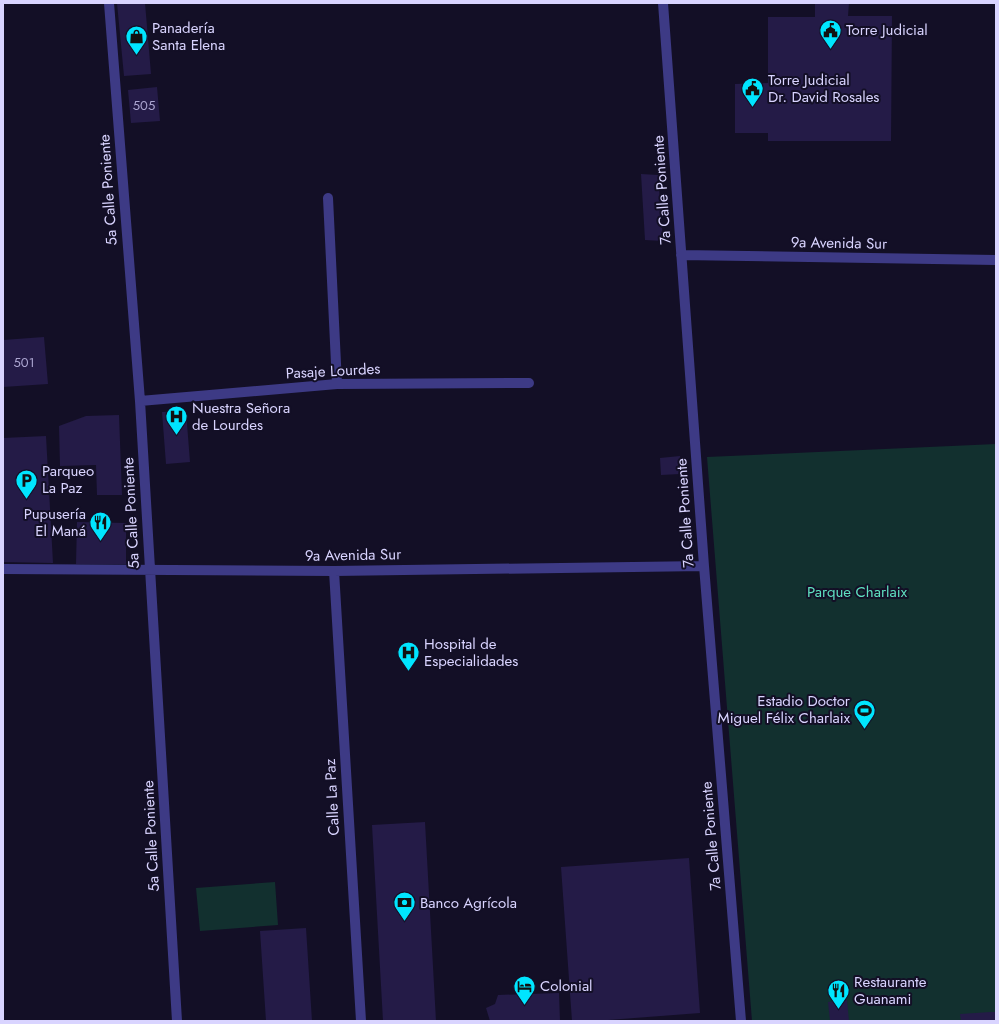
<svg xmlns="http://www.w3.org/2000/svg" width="999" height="1024" font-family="Jost,sans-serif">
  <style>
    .green { fill: #12302f }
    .building { fill: #241b47 }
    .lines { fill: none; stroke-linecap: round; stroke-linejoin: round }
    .minor { stroke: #3d3a85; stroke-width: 10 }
    .labels { text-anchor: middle; stroke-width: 4; stroke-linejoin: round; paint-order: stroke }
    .number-label { font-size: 13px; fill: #aca6d1 }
    .poi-label { font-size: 15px; fill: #d9d4ff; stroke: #130f26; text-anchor: start }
    .street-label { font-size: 15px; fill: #d9d4ff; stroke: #130f26 }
    .park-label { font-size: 15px; fill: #5fe0c0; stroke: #130f26 }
  </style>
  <rect width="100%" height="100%" fill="#130f26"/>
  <path class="green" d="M996,444V1021H752L707,457Z
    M275,882L278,925L200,931L196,888Z"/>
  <path class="building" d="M117,3H145L151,74L124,76Z
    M815,3H849L848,16H892L891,141H768V133H735V84L768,83V17H815Z
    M157,87L160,121L131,123L128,90Z
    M641,174L658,175L663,241L645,240Z
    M44,337L48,384L3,387V340Z
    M186,411L190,462L166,464L162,412Z
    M119,415L122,495H97L96,465L60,466L59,426L86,416Z
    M46,436L53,563L3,562V438Z
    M680,456V474L661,475L660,458Z
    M77,522L126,523V564H76Z
    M425,822L436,1021H383L372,825Z
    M689,858L700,1013L595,1021H572L561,867Z
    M306,928L312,1021H266L260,931Z
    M559,993L560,1021H490L486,1008L495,1004L498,995Z
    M847,1000L849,1021H830L828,1002Z
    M991,1012H996V1021H957L961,1020L960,1014Z"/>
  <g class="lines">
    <path class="minor" d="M109,3L140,401L177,1021
      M663,3L704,566L741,1021
      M328,198L337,384
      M681,255L996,260
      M140,401L337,384L529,383
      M3,569L334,571L704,566
      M334,571L361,1021"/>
  </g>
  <defs>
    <symbol id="civic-pin" viewBox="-11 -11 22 30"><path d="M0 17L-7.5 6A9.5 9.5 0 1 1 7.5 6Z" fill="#00e5ff" stroke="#130f26"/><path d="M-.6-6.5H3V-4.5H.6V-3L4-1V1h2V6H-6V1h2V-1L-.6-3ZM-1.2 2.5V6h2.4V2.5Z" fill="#111"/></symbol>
    <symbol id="shop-pin" viewBox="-11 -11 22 30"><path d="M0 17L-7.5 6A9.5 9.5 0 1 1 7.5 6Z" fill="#00e5ff" stroke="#130f26"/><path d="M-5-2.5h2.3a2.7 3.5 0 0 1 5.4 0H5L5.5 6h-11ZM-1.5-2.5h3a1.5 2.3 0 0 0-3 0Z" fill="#111"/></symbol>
    <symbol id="hospital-pin" viewBox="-11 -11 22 30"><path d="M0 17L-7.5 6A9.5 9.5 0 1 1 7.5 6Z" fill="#00e5ff" stroke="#130f26"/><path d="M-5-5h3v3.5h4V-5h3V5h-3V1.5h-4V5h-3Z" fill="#111"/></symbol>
    <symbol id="parking-pin" viewBox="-11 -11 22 30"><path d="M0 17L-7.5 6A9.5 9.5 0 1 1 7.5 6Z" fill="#00e5ff" stroke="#130f26"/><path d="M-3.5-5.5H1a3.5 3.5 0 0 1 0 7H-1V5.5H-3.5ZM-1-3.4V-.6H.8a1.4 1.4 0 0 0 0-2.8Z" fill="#111"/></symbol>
    <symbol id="restaurant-pin" viewBox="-11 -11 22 30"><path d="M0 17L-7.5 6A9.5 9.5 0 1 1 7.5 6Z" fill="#00e5ff" stroke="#130f26"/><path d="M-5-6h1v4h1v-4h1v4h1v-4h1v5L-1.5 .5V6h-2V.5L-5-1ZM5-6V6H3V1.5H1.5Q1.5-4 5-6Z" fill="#111"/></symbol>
    <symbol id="stadium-pin" viewBox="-11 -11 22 30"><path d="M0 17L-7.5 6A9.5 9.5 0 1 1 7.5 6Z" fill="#00e5ff" stroke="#130f26"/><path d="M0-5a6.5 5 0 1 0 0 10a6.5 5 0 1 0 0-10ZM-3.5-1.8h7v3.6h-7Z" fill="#111"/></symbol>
    <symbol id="bank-pin" viewBox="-11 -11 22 30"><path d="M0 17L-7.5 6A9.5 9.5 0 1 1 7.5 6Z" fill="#00e5ff" stroke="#130f26"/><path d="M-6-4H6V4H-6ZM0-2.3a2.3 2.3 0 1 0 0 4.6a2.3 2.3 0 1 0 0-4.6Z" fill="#111"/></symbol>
    <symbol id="hotel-pin" viewBox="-11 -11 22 30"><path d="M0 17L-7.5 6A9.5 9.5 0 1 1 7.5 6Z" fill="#00e5ff" stroke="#130f26"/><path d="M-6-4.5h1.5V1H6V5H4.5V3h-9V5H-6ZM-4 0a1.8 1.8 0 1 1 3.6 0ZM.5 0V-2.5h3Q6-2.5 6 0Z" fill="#111"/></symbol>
  </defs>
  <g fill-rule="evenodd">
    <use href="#civic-pin" x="818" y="18" width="25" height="34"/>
    <use href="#shop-pin" x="124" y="24" width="25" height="34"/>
    <use href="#civic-pin" x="740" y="76" width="25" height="34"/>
    <use href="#hospital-pin" x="164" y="404" width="25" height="34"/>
    <use href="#parking-pin" x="14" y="468" width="25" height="34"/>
    <use href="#restaurant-pin" x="88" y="510" width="25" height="34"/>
    <use href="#hospital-pin" x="396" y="640" width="25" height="34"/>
    <use href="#stadium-pin" x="852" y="698" width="25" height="34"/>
    <use href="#bank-pin" x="392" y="890" width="25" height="34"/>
    <use href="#hotel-pin" x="512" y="974" width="25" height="34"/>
    <use href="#restaurant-pin" x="826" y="978" width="25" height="34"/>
  </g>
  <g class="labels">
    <g class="number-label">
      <text x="144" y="110">505</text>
      <text x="24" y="367">501</text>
    </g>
    <g class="poi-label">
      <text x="152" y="33">Panadería<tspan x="152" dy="17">Santa Elena</tspan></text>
      <text x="846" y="35">Torre Judicial</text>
      <text x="768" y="85">Torre Judicial<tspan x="768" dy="17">Dr. David Rosales</tspan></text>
      <text x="192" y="413">Nuestra Señora<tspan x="192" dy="17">de Lourdes</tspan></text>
      <text x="42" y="476">Parqueo<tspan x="42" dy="17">La Paz</tspan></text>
      <text x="86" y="519" text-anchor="end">Pupusería<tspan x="86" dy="17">El Maná</tspan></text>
      <text x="424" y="649">Hospital de<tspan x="424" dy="17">Especialidades</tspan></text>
      <text x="850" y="706" text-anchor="end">Estadio Doctor<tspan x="850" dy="17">Miguel Félix Charlaix</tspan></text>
      <text x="420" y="908">Banco Agrícola</text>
      <text x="854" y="987">Restaurante<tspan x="854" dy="17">Guanami</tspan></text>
      <text x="540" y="991">Colonial</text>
    </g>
    <g class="street-label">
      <text transform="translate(108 190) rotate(-94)" y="5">5a Calle Poniente</text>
      <text transform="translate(662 190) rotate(-94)" y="5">7a Calle Poniente</text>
      <text transform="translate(839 243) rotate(1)" y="5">9a Avenida Sur</text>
      <text transform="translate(333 371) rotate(-3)" y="5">Pasaje Lourdes</text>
      <text transform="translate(131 513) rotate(-93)" y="5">5a Calle Poniente</text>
      <text transform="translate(685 513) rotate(-94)" y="5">7a Calle Poniente</text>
      <text transform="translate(353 555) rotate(-1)" y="5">9a Avenida Sur</text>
      <text transform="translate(332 797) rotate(-93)" y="5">Calle La Paz</text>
      <text transform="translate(151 836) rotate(-93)" y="5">5a Calle Poniente</text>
      <text transform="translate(711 836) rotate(-95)" y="5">7a Calle Poniente</text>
    </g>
    <g class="park-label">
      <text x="857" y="597">Parque Charlaix</text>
    </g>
  </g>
  <rect width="999" height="1024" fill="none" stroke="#d9d4ff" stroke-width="8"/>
</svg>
